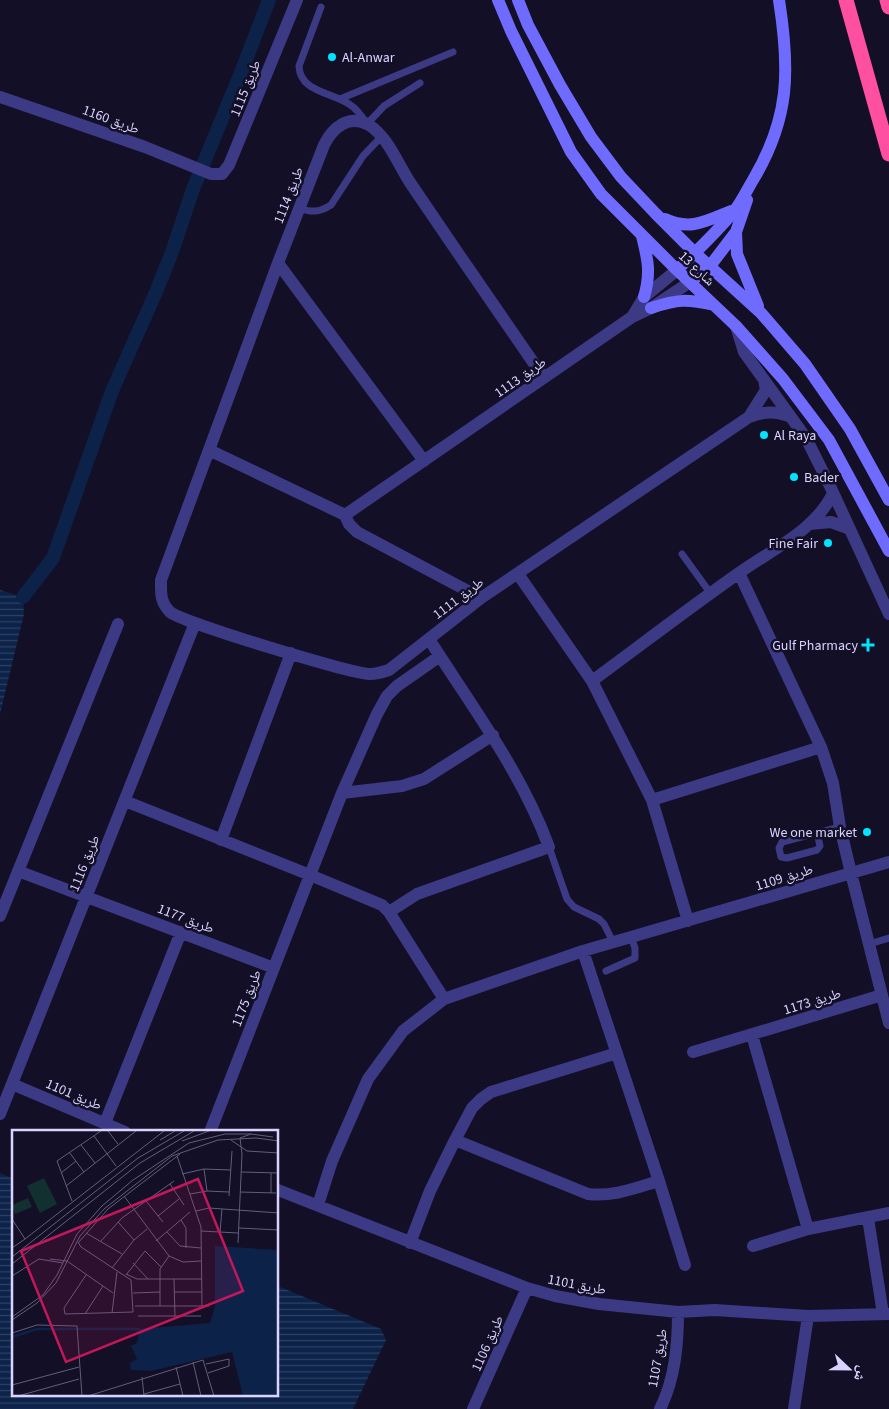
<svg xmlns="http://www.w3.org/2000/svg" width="889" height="1409" font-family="'Source Sans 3','Noto Naskh Arabic',sans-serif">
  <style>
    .water { fill: url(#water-rules) }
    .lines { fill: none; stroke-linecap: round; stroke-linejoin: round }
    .canal { stroke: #0c2248; stroke-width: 14 }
    .lane { stroke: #3d3a85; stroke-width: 7 }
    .street { stroke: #3d3a85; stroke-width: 12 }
    .secondary { stroke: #6f6bff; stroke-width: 12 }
    .highway { stroke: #ff4fa3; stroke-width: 15 }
    .poi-dot { fill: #00e5ff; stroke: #130f26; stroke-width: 2 }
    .labels { text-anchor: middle; stroke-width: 5; stroke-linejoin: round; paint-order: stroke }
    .poi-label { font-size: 14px; fill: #d9d4ff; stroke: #130f26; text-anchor: start }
    .street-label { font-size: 14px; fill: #d9d4ff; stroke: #130f26 }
    .inset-river { fill: none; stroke: #0c2248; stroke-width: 2.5 }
    .inset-road { fill: none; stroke: #625e7d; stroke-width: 1 }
    .view { fill: #c2185b; fill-opacity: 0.15; stroke: #c2185b; stroke-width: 2.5 }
    .inset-edge { fill: none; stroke: #d9d4ff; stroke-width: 2.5 }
  </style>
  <defs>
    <pattern id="water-rules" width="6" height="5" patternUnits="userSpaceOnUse" patternTransform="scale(1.25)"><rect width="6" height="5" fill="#0c2248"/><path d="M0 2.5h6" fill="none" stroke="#2f4163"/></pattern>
  </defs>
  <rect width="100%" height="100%" fill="#130f26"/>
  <path class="water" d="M0,590L23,597L24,614L0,714Z
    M0,1173L14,1179V1395H278V1286L381,1329L386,1340L353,1409H0Z"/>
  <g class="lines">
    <path class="canal" d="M23,597L53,558L112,391L156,292L172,252L193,189L240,75L269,0"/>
    <path class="lane" d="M321,7L299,66C300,92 331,92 349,104C357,109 362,116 367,124L384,106L420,83
      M340,99L453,52
      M299,208C312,213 320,212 331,205L363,156L382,136
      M682,554L711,594
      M817,833L820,846L817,850L787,858L781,857L779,848L782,842L840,827
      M549,847L567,899L574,907L599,919L604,924L613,942
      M869,944L889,938
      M606,971L635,958V948L631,937"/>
    <path class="street" d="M0,97L145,147L211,174H222L229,165L297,0
      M278,263L424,461
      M632,317L644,297L677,270
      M736,326L744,352L806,438L830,486L889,614
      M544,378C499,313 455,249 411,184C398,165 389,138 369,125C349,114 333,127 324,145L278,263L161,580C161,593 160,602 170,612C181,622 352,674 370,674C376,674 383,672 389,670L481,598L749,417C766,411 775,411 791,417
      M749,417L766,390L764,380
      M209,450L345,515L349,524L357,532L481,598
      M345,515L632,317L651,308L690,282
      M810,524L831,522L850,529
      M739,573L821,747L833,783L840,827L851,873L889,1023
      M518,574L592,681L652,800L688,921
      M592,681C641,645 689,608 739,573C771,550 816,530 833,493
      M342,793L402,786L424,779L493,735
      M652,800L821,747
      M125,801L310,875L382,905L389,912L444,999
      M221,840L291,653
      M18,871L274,968
      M389,912L417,894L549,847C521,771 472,707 429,639
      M0,916L118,624
      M583,951L659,1181L685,1265
      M752,1035L808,1229
      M693,1052L882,995
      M12,1084L125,1132
      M0,1114L195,623
      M105,1123L181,932
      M210,1132L342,793L377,714L387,696L397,686L440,656
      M455,1140L588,1194C613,1197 635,1188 659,1181
      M278,1190L527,1288L555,1296L599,1304L678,1312L715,1310L808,1316L889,1314
      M318,1205L332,1161L368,1079L403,1031L444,999L583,951L889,862
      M868,1218L883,1314
      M410,1243L430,1191L455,1140L472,1108L481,1099L491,1092L617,1053
      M753,1246L808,1229L889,1213
      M473,1409L527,1288
      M660,1409C675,1379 678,1345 678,1312
      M794,1409L808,1316"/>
    <path class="secondary" d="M498,0L511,31L571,152L601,194L677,270L736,326L783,379L829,440L889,551
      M518,0L528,25L560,85L591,137L621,177L656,214L695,253L761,313L805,364L850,429L889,500
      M747,200L736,232L737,254L758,306
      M665,219C691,231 706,221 731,211
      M642,236C648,260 651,273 644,297
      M677,270C697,251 718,231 735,210C742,201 747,190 753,180C790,118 790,70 779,0
      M690,282L710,266L736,232
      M651,308C678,299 687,299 714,305"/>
    <path class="highway" d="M846,0L889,154
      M887,0L889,7"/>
  </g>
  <g class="poi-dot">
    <circle cx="332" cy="57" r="5"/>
    <circle cx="764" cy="435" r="5"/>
    <circle cx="794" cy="477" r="5"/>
    <circle cx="828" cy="543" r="5"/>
    <path d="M865.5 637.5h5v5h5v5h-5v5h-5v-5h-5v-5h5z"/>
    <circle cx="867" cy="832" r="5"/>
  </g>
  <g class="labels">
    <g class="poi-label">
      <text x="342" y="62">Al-Anwar</text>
      <text x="774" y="440">Al Raya</text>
      <text x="804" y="482">Bader</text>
      <text x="818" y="548" text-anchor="end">Fine Fair</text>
      <text x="858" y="650" text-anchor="end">Gulf Pharmacy</text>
      <text x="857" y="837" text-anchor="end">We one market</text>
    </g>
    <g class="street-label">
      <text transform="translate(245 88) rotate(-68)" y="5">طريق 1115</text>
      <text transform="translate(111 119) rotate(20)" y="5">طريق 1160</text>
      <text transform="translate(288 195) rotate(-69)" y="5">طريق 1114</text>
      <text transform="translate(697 268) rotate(43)" y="5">شارع 13</text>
      <text transform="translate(520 377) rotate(-35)" y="5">طريق 1113</text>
      <text transform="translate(458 598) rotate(-37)" y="5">طريق 1111</text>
      <text transform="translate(84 863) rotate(-68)" y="5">طريق 1116</text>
      <text transform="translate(784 877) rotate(-17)" y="5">طريق 1109</text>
      <text transform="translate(186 918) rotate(21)" y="5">طريق 1177</text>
      <text transform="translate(246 998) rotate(-69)" y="5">طريق 1175</text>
      <text transform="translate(812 1001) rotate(-17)" y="5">طريق 1173</text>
      <text transform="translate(74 1094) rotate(23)" y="5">طريق 1101</text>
      <text transform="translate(577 1284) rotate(11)" y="5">طريق 1101</text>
      <text transform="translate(487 1343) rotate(-66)" y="5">طريق 1106</text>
      <text transform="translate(657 1358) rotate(-80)" y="5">طريق 1107</text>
    </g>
  </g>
  <g transform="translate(12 1130)">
    <rect width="266" height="266" fill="#130f26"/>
    <path d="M32,48L45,74L28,83L15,56ZM16,68L20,77L3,84L0,75Z" fill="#12302f"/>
    <path d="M203,116L266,120V266H231L220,222L139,241L119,240L118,233L125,229L119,216L125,213L128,199L198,193L203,177Z" fill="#0c2248"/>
    <path class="inset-river" d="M0,207L25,199H128"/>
    <path class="inset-road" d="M96,1L106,14M82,6L104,36M148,10L163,1M219,10L235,21L267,23M170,11L197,1M69,15L83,33M57,22L72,42M165,26L189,97L190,176M192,39L195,61M229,42L267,43M49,43L64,31M170,44L192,39L219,40M158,54L172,75M54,56L124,1M228,62L264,63M259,63V43M178,64L195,61L217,62M112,66L157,126L171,132L189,131M217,66L220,21M60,71L45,31L89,1M134,71L151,92M184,81L197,78L267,83M146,86L167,69M0,89L13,109L152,1M169,90L174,98V118M106,92L122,110M227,98L267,100M189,101L226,103M155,102L168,116L189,118M208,102L210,79M74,103L110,124M89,111L110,88L162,51M144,111L178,82M66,112L69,117L119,150L121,182L53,184L52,178L74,145M66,113L96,79L168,24M226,113L230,24L228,8L239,4L261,7M0,118L13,109M0,127L126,28L172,1M38,129L55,131L101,163M121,133L136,149M0,134L128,33L182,1M100,138L122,110L135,99M114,144L125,149H190M114,145L133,121L149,137M0,146L27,129L51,133M162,149L163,186M162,162H190M121,163L148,162M123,176H197M148,176V139L157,126M100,183L105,142M73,184L91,156M126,186H189M0,187L31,165L45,145L65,104L90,76L121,50L177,13L213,4H239M0,190L25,173L44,153L68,106L92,79L160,26L206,10L244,8L267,11M0,203L25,195L65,196L70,266M181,232L189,266M194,234L217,229V236L196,243M164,237L171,266M130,247L132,266M0,255L67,237M132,264L168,254M6,266L67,249M76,266L191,230L202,266"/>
    <path class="view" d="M186,49L231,161L54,232L9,121Z"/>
    <rect width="266" height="266" class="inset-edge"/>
  </g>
  <g transform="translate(849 1369) rotate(112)" stroke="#130f26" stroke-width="4" paint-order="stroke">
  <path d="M0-4L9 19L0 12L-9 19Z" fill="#d9d4ff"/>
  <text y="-8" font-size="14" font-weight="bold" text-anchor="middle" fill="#d9d4ff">ش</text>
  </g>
</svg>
